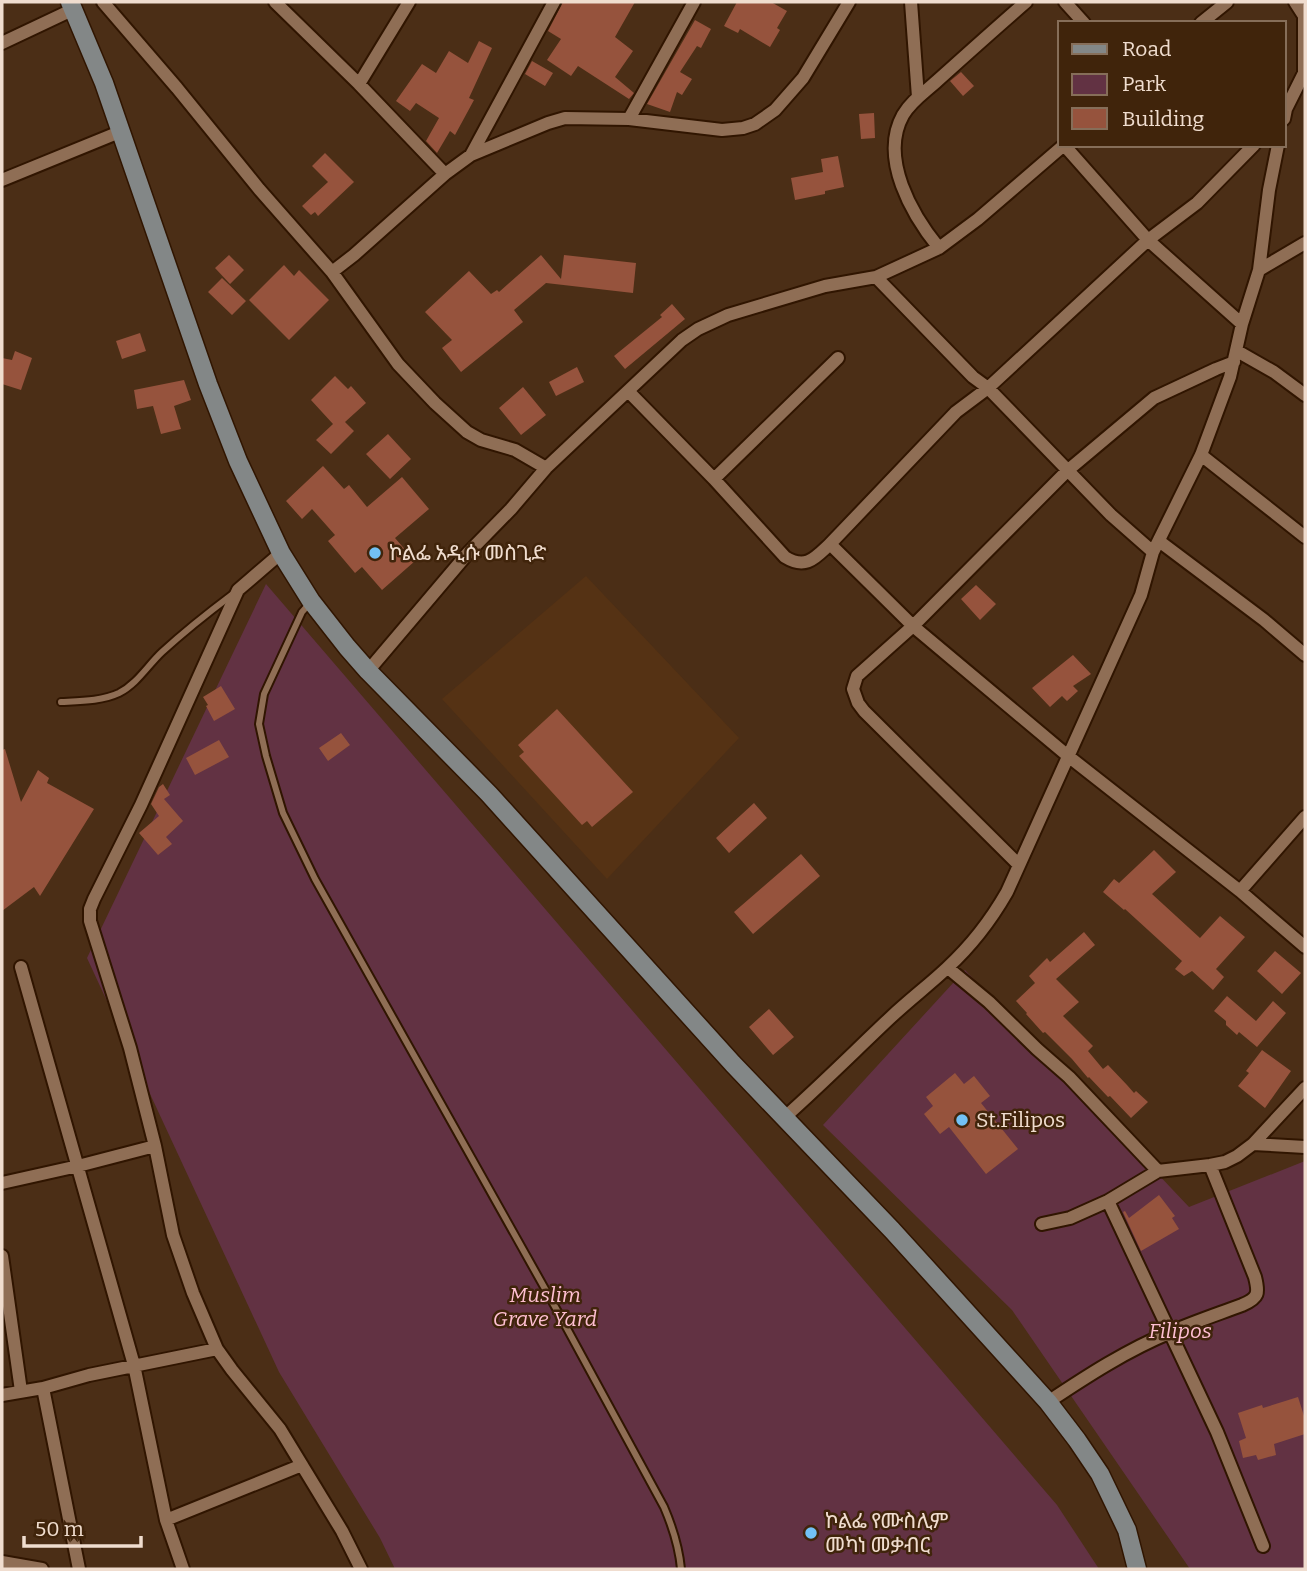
<svg xmlns="http://www.w3.org/2000/svg" width="1307" height="1571" font-family="Bitter,'Noto Sans Ethiopic',serif">
  <style>
    .built { fill: #553214 }
    .green { fill: #623243 }
    .building { fill: #96533d }
    .lines { fill: none; stroke-linecap: round; stroke-linejoin: round }
    .lane-casing { stroke: #301500; stroke-width: 10 }
    .street-casing { stroke: #301500; stroke-width: 16 }
    .secondary-casing { stroke: #301500; stroke-width: 21 }
    .lane { stroke: #8f6e55; stroke-width: 6 }
    .street { stroke: #8f6e55; stroke-width: 12 }
    .secondary { stroke: #838787; stroke-width: 18 }
    .poi-dot { fill: #72c1f5; stroke: #40240b; stroke-width: 2.5 }
    .labels { text-anchor: middle; stroke-width: 5; stroke-linejoin: round; paint-order: stroke }
    .poi-label { font-size: 21px; fill: #f0ddcf; stroke: #40240b; text-anchor: start }
    .park-label { font-size: 21px; font-style: italic; fill: #febfd2; stroke: #40240b }
  </style>
  <rect width="100%" height="100%" fill="#4b2e16"/>
  <path class="built" d="M586,576L739,738L607,879L442,699Z"/>
  <path class="green" d="M266,584L1057,1505L1099,1569H395L380,1538L279,1372L87,958Z
    M965,970L1189,1207L1305,1161V1569H1190L1012,1310L823,1125Z"/>
  <path class="building" d="M563,2H635L615,37L633,51L615,77L634,93L629,99L578,66L571,76L547,60L561,39L548,31Z
    M737,2H771L787,11L777,28L780,30L770,47L740,29L738,33L724,26Z
    M695,20L711,29L701,48L697,46L680,72L692,79L682,95L677,92L670,112L647,104Z
    M479,41L492,48L469,98L474,100L455,135L450,131L437,153L426,141L439,118L416,103L410,111L396,101L422,64L436,73L449,51L468,63Z
    M532,61L553,73L545,86L525,74Z
    M961,72L974,86L963,96L950,81Z
    M874,113L875,138L861,139L859,114Z
    M325,153L354,182L318,216L315,212L311,215L302,206L328,182L312,166Z
    M838,156L844,187L825,191V194L795,200L791,178L823,172L821,159Z
    M229,255L244,270L230,284L215,268Z
    M541,255L561,279L564,255L636,263L633,293L546,283L514,310L523,322L461,372L442,348L452,340L425,312L469,271L491,294L497,290L499,292Z
    M284,265L294,276L299,270L329,300L289,340L249,300Z
    M222,278L246,301L232,315L208,292Z
    M672,304L685,319L625,369L614,356L662,317L660,315Z
    M140,333L146,351L122,359L116,341Z
    M15,351L32,358L21,390L2,384V358L12,360Z
    M577,367L584,382L556,396L549,382Z
    M335,376L348,389L351,386L366,403L345,422L354,431L331,454L316,440L333,424L311,400Z
    M184,380L191,400L174,406L181,429L161,434L153,406L137,409L134,390Z
    M523,387L546,415L521,435L499,408Z
    M388,434L411,459L390,479L366,454Z
    M323,466L344,489L349,485L367,507L402,477L429,509L395,538L415,561L382,590L362,567L355,573L328,541L335,535L312,509L302,519L286,501Z
    M976,585L996,604L980,620L961,599Z
    M1073,655L1091,674L1073,686L1078,691L1067,701L1062,696L1050,707L1032,688Z
    M221,686L235,709L214,721L206,706L208,705L203,697Z
    M557,709L633,792L592,827L587,821L582,825L519,756L524,752L518,745Z
    M341,733L350,745L328,761L319,748Z
    M219,740L229,757L195,775L186,758Z
    M5,749L21,802L38,770L49,778L47,783L94,809L40,896L34,887L2,911V750Z
    M163,784L170,795L164,799L183,821L166,837L172,844L158,855L139,833L159,816L151,804L159,787Z
    M754,803L767,818L729,853L716,838Z
    M1154,850L1176,872L1152,894L1200,938L1220,916L1245,937L1216,969L1224,977L1213,990L1192,971L1184,976L1175,969L1182,961L1125,909L1124,910L1103,892L1114,879L1119,883Z
    M801,854L820,876L753,934L734,912Z
    M1084,932L1095,945L1056,979L1079,1002L1063,1016L1093,1046L1088,1051L1103,1069L1108,1065L1127,1085L1134,1093L1136,1091L1148,1102L1131,1118L1110,1096L1108,1097L1089,1077L1088,1078L1072,1059L1045,1032L1043,1033L1026,1014L1027,1013L1016,1001L1035,983L1029,976L1047,958L1050,962Z
    M1275,951L1301,973L1282,994L1257,971Z
    M1227,996L1256,1021L1273,1001L1286,1013L1257,1047L1239,1032L1237,1035L1226,1025V1021L1214,1011Z
    M769,1009L794,1037L773,1055L749,1027Z
    M1262,1050L1291,1071L1265,1108L1238,1086L1249,1073L1246,1071Z
    M955,1073L964,1084L974,1076L990,1096L981,1103L1018,1149L986,1174L949,1127L940,1134L924,1114L933,1106L926,1097Z
    M1159,1195L1175,1216L1172,1218L1179,1229L1141,1251L1123,1212L1125,1211L1129,1218Z
    M1298,1397L1305,1419V1434L1274,1444L1276,1455L1258,1460L1256,1455L1243,1458L1239,1441L1246,1438L1238,1413L1262,1405L1263,1408Z"/>
  <g class="lines">
    <defs>
      <path id="lane" d="M310,603L302,612L264,694L259,724L266,756L283,813L315,879L558,1312L664,1507C673,1528 679,1547 681,1569
        M61,702C80,701 102,701 119,693C137,684 148,665 162,652C185,631 209,612 233,594"/>
      <path id="street" d="M103,2L177,88L259,189L332,272L398,364L435,403L467,432L481,440L515,450L546,468
        M275,2L359,84L445,174
        M911,2L918,97
        M1065,2L1084,23
        M1201,23L1227,2
        M2,43L74,9
        M359,84L409,2
        M629,119L694,2
        M1284,119L1286,109L1304,73V16L1295,2
        M471,155L554,2
        M2,180L122,131
        M939,248C912,215 879,158 903,115C911,101 925,92 937,81C967,54 996,28 1026,2
        M1259,270L1305,243
        M332,272L354,255L445,174L471,155L548,123L565,118L629,119L722,130L743,128L755,124L775,110L803,78L849,2
        M876,277L973,377L988,388L1111,515L1153,552
        M1242,324L1148,240L1197,203L1254,145
        M1237,351L1274,372L1305,395
        M628,391L714,479L785,557C806,570 815,558 830,544L956,412L988,388L1148,240L1064,145
        M1201,455L1305,537
        M714,479L838,358
        M1159,541L1264,620L1305,655
        M830,544L913,626L1068,756L1240,891L1305,947
        M281,553L238,590L141,805L94,899L90,909V921L130,1048L155,1146L173,1235L193,1293L217,1349L232,1370L280,1429L342,1531L361,1569
        M368,671L468,553L511,509L546,468L682,340L698,329L728,315L825,286L876,277L939,248L978,219L1064,145
        M1019,865L864,711L858,703L853,689L857,676L913,626L1067,471L1154,398L1216,369L1234,362
        M1240,891L1305,817
        M21,967L134,1365L166,1520L183,1569
        M948,968L989,1002L1037,1049L1069,1077L1158,1171
        M785,1117C821,1085 855,1051 890,1018C909,1000 929,985 947,968C971,946 991,920 1007,892L1141,595L1153,552L1201,455L1230,377L1242,324L1259,270L1269,190L1278,145
        M1253,1144L1305,1147
        M2,1183L78,1166L155,1146
        M1108,1201L1217,1432L1263,1546
        M1042,1224L1070,1218L1108,1201L1158,1171L1210,1165L1225,1162L1237,1156L1253,1144L1305,1088
        M2,1256L21,1391
        M43,1388L79,1569
        M2,1395L43,1388L89,1375L217,1349
        M1048,1402C1087,1376 1127,1350 1171,1332C1194,1322 1218,1314 1242,1305C1259,1298 1259,1293 1255,1277L1210,1165
        M166,1520L302,1465
        M2,1562L42,1569"/>
      <path id="secondary" d="M70,2L104,83L208,384L238,461L281,553L311,601L347,647L368,671L489,794L733,1064L892,1230L1048,1402L1077,1440L1100,1474L1127,1530L1137,1569"/>
    </defs>
    <use href="#lane" class="lane-casing"/>
    <use href="#street" class="street-casing"/>
    <use href="#secondary" class="secondary-casing"/>
    <use href="#lane" class="lane"/>
    <use href="#street" class="street"/>
    <use href="#secondary" class="secondary"/>
  </g>
  <g class="poi-dot">
    <circle cx="375" cy="553" r="7"/>
    <circle cx="962" cy="1120" r="7"/>
    <circle cx="811" cy="1533" r="7"/>
  </g>
  <g class="labels">
    <g class="poi-label">
      <text x="389" y="560">ኮልፌ አዲሱ መስጊድ</text>
      <text x="976" y="1127">St.Filipos</text>
      <text x="825" y="1528">ኮልፌ የሙስሊም<tspan x="825" dy="24">መካነ መቃብር</tspan></text>
    </g>
    <g class="park-label">
      <text x="545" y="1302">Muslim<tspan x="545" dy="24">Grave Yard</tspan></text>
      <text x="1180" y="1338">Filipos</text>
    </g>
  </g>
  <rect width="1307" height="1571" fill="none" stroke="#f0ddcf" stroke-width="7"/>
  <rect x="1058" y="21" width="228" height="126" fill="#40240b" stroke="#866e59" stroke-width="2"/>
  <rect x="1072" y="44" width="35" height="10" fill="#838787" stroke="#866e59" stroke-width="2"/>
  <text x="1122" y="56" font-size="21" fill="#f0ddcf">Road</text>
  <rect x="1072" y="74" width="35" height="21" fill="#623243" stroke="#866e59" stroke-width="2"/>
  <text x="1122" y="91" font-size="21" fill="#f0ddcf">Park</text>
  <rect x="1072" y="108" width="35" height="21" fill="#96533d" stroke="#866e59" stroke-width="2"/>
  <text x="1122" y="126" font-size="21" fill="#f0ddcf">Building</text>
  <path d="M24 1536v10h117v-10" fill="none" stroke="#f0ddcf" stroke-width="3.5"/>
  <text x="35" y="1536" font-size="21" fill="#f0ddcf" stroke="#40240b" stroke-width="5" paint-order="stroke">50 m</text>
</svg>
